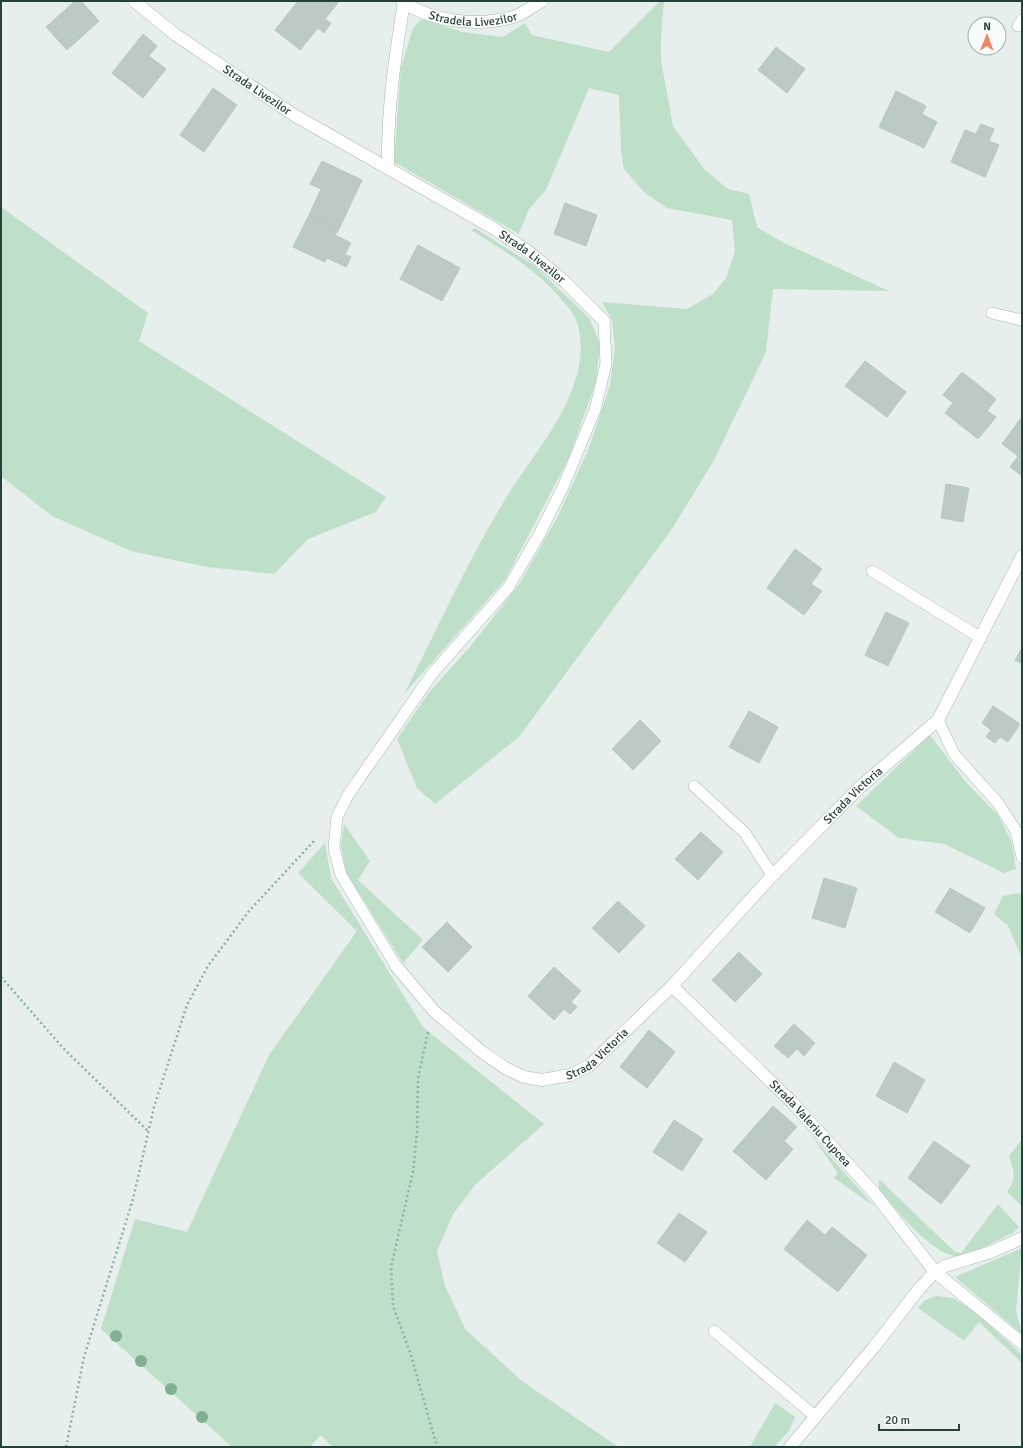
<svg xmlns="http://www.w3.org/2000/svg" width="1023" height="1448" font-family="Signika,sans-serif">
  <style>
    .green { fill: #bfe0c8 }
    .building { fill: #bbcac4; stroke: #b8c9c2 }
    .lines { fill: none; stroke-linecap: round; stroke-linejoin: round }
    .service-casing { stroke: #a8b8b2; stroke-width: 12 }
    .minor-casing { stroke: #a8b8b2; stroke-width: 13 }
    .path { stroke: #86b3a5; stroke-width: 2.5; stroke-dasharray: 2 3; stroke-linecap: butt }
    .service { stroke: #fff; stroke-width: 11 }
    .minor { stroke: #fff; stroke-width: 12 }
    .tree { fill: #80af93 }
    .labels { text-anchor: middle; stroke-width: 4; stroke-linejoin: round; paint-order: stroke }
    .street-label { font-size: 12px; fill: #24423a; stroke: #f7fbf9 }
  </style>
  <rect width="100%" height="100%" fill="#e6efeb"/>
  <path class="green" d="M660,1H664L661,37V60L673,126L705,170L728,189L749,194L757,227L784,243L889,291L773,289L766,352L714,460L672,529L519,737L435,804L417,788L397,739L430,691L470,647L520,583L558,516L589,448L610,385L615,348L612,320L602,302L687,309L713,294L726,278L735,251L732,220L667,208L645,193L624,169L621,152L619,95L589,88L546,190L529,209L519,234L394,162L401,67L413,28L422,19L463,32L503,37L525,23L532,35L609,52Z
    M1,207L148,313L139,341L386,497L376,512L308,539L274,574L207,567L131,551L52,516L1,476Z
    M475,228L535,266L589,318L600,343L596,382L569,458L505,580L404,694C437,630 466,564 503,503C526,464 558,429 573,387C581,366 583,346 578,325C575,315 568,307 561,299C536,269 504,251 471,230Z
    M930,735L965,781L998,815L1012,843L1016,869L1004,873L944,844L899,838L856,806Z
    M344,824L370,861L358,880L423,940L403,963L346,872L341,846Z
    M325,843L331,878L423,1027L544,1124L476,1184L453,1214L437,1251L445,1286L466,1330L522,1381L617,1446L616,1447H332L321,1435L310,1447H232L101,1329L135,1219L187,1232L269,1055L357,931L298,873Z
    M1020,893L1022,900V958L1008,926L994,914L1003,896Z
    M810,1134L875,1207L834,1178L838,1173Z
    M1022,1139V1206L1007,1192C1017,1178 1014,1172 1009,1156Z
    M879,1179L955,1252L961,1253L998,1204L1019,1227L1013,1233C1001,1238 973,1254 962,1256C936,1261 895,1208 879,1189Z
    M1022,1248L1016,1311L1022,1334L955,1277Z
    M936,1296L953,1298L976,1312L1022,1355V1363L979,1322L964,1341L918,1308L925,1300Z
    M775,1403L795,1417L789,1431L774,1447H750Z"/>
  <path class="building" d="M75,1H81L99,21L67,50L46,27Z
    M298,1H336L338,3L325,19L331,23L324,33L318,28L300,50L275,30Z
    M143,34L157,46L149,56L166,69L143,98L112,73Z
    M776,47L805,69L787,93L758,70Z
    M213,88L237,105L204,152L180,135Z
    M896,91L926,106L922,114L937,122L924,148L879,127Z
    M981,124L994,129L989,141L999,145L985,177L951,162L965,130L976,134Z
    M322,161L362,180L339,229L309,215L321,189L310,184Z
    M565,203L597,215L586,246L554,234Z
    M309,215L339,229L335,235L351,243L345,254L351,257L346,267L327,258L325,262L293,247Z
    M418,245L460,268L442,301L400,279Z
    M865,361L906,392L887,417L845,386Z
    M962,372L996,399L987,411L996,417L978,439L945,413L953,403L943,395Z
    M1020,419L1022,420V476L1010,467L1018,456L1002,444Z
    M946,484L969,488L963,522L941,518Z
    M795,549L822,569L811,584L822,591L804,615L767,588Z
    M886,612L909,623L888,666L865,655Z
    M1022,648V664L1015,660Z
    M993,706L1020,724L1008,742L1000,737L995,743L986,737L991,730L982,723Z
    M749,711L778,727L759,763L729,747Z
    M640,720L661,741L633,770L612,749Z
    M701,832L723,852L698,880L675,859Z
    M824,878L857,888L845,928L812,918Z
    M950,888L985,908L970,933L935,912Z
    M618,901L645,926L619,953L592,928Z
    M447,922L472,947L448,972L422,947Z
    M739,952L762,974L735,1002L712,980Z
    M554,967L581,991L571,1002L577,1007L570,1014L564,1009L554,1020L528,996Z
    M794,1024L815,1043L804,1056L797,1049L788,1058L774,1046Z
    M649,1030L675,1052L647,1088L620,1067Z
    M894,1062L925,1080L907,1113L876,1096Z
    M773,1106L797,1127L784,1141L793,1149L766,1180L733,1151Z
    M674,1120L703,1139L682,1171L653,1152Z
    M934,1141L970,1166L941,1204L908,1178Z
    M679,1213L707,1232L685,1262L657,1243Z
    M807,1220L825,1235L832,1227L867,1255L838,1292L784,1249Z"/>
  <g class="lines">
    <defs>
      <path id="service" d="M1018,26L1022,20
        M992,313L1022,320
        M872,571L981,638
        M938,720L954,754L998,803L1016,831L1022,857
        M694,786L745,833L772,875
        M396,966L341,875L334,848L337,817L348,795L432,674L508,588L539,535L563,487L595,410L606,364L604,321
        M714,1331L816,1417"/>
      <g id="minor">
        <path id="s1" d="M134,1L176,35L294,115L493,228L529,252L565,282L604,321"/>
        <path id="s2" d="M402,1C432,22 478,27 513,17C523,14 533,6 542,1"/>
        <path d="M388,167C387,111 395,57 404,2"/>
        <path id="s3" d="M396,966L434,1011L482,1052L507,1069L524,1077L542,1080L570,1075L589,1066L672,986L770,878L860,787L938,720L1022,556"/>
        <path id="s4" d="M672,986L792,1102L875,1194L935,1272L1022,1343"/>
        <path d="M790,1447L874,1347L919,1289L935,1272L945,1266L991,1252L1022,1238"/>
      </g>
    </defs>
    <use href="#service" class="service-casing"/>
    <use href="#minor" class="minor-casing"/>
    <path class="path" d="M1,977L63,1048L148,1131
      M428,1032L418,1079L417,1132L413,1172L391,1267L393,1306L410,1352L437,1447
      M66,1447L84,1357L133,1199L154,1107L187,1005L208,966L249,911L314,841"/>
    <use href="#service" class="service"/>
    <use href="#minor" class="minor"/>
  </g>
  <g class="tree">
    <circle cx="116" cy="1336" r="6"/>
    <circle cx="141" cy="1361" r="6"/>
    <circle cx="171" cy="1389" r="6"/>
    <circle cx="202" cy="1417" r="6"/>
  </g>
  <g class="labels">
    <g class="street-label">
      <text dy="4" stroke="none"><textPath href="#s2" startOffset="75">Stradela Livezilor</textPath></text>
      <text dy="4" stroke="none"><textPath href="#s1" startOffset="152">Strada Livezilor</textPath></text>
      <text dy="4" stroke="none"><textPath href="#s1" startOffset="474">Strada Livezilor</textPath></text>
      <text dy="4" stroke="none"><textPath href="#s3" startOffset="617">Strada Victoria</textPath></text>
      <text dy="4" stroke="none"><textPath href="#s3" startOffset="252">Strada Victoria</textPath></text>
      <text dy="4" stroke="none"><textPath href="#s4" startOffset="195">Strada Valeriu Cupcea</textPath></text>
    </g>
  </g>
  <rect width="1023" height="1448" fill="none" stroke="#24423a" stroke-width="4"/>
  <g transform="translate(987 36) rotate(1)"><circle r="19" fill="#f7fbf9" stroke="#a3b1ad"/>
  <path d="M0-3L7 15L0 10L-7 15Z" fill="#f4845f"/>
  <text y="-6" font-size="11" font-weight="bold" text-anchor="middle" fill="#24423a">N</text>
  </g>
  <path d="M879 1424v6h80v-6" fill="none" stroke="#24423a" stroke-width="2"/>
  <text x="885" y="1424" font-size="12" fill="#24423a" stroke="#f7fbf9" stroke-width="3" paint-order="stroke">20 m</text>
</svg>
